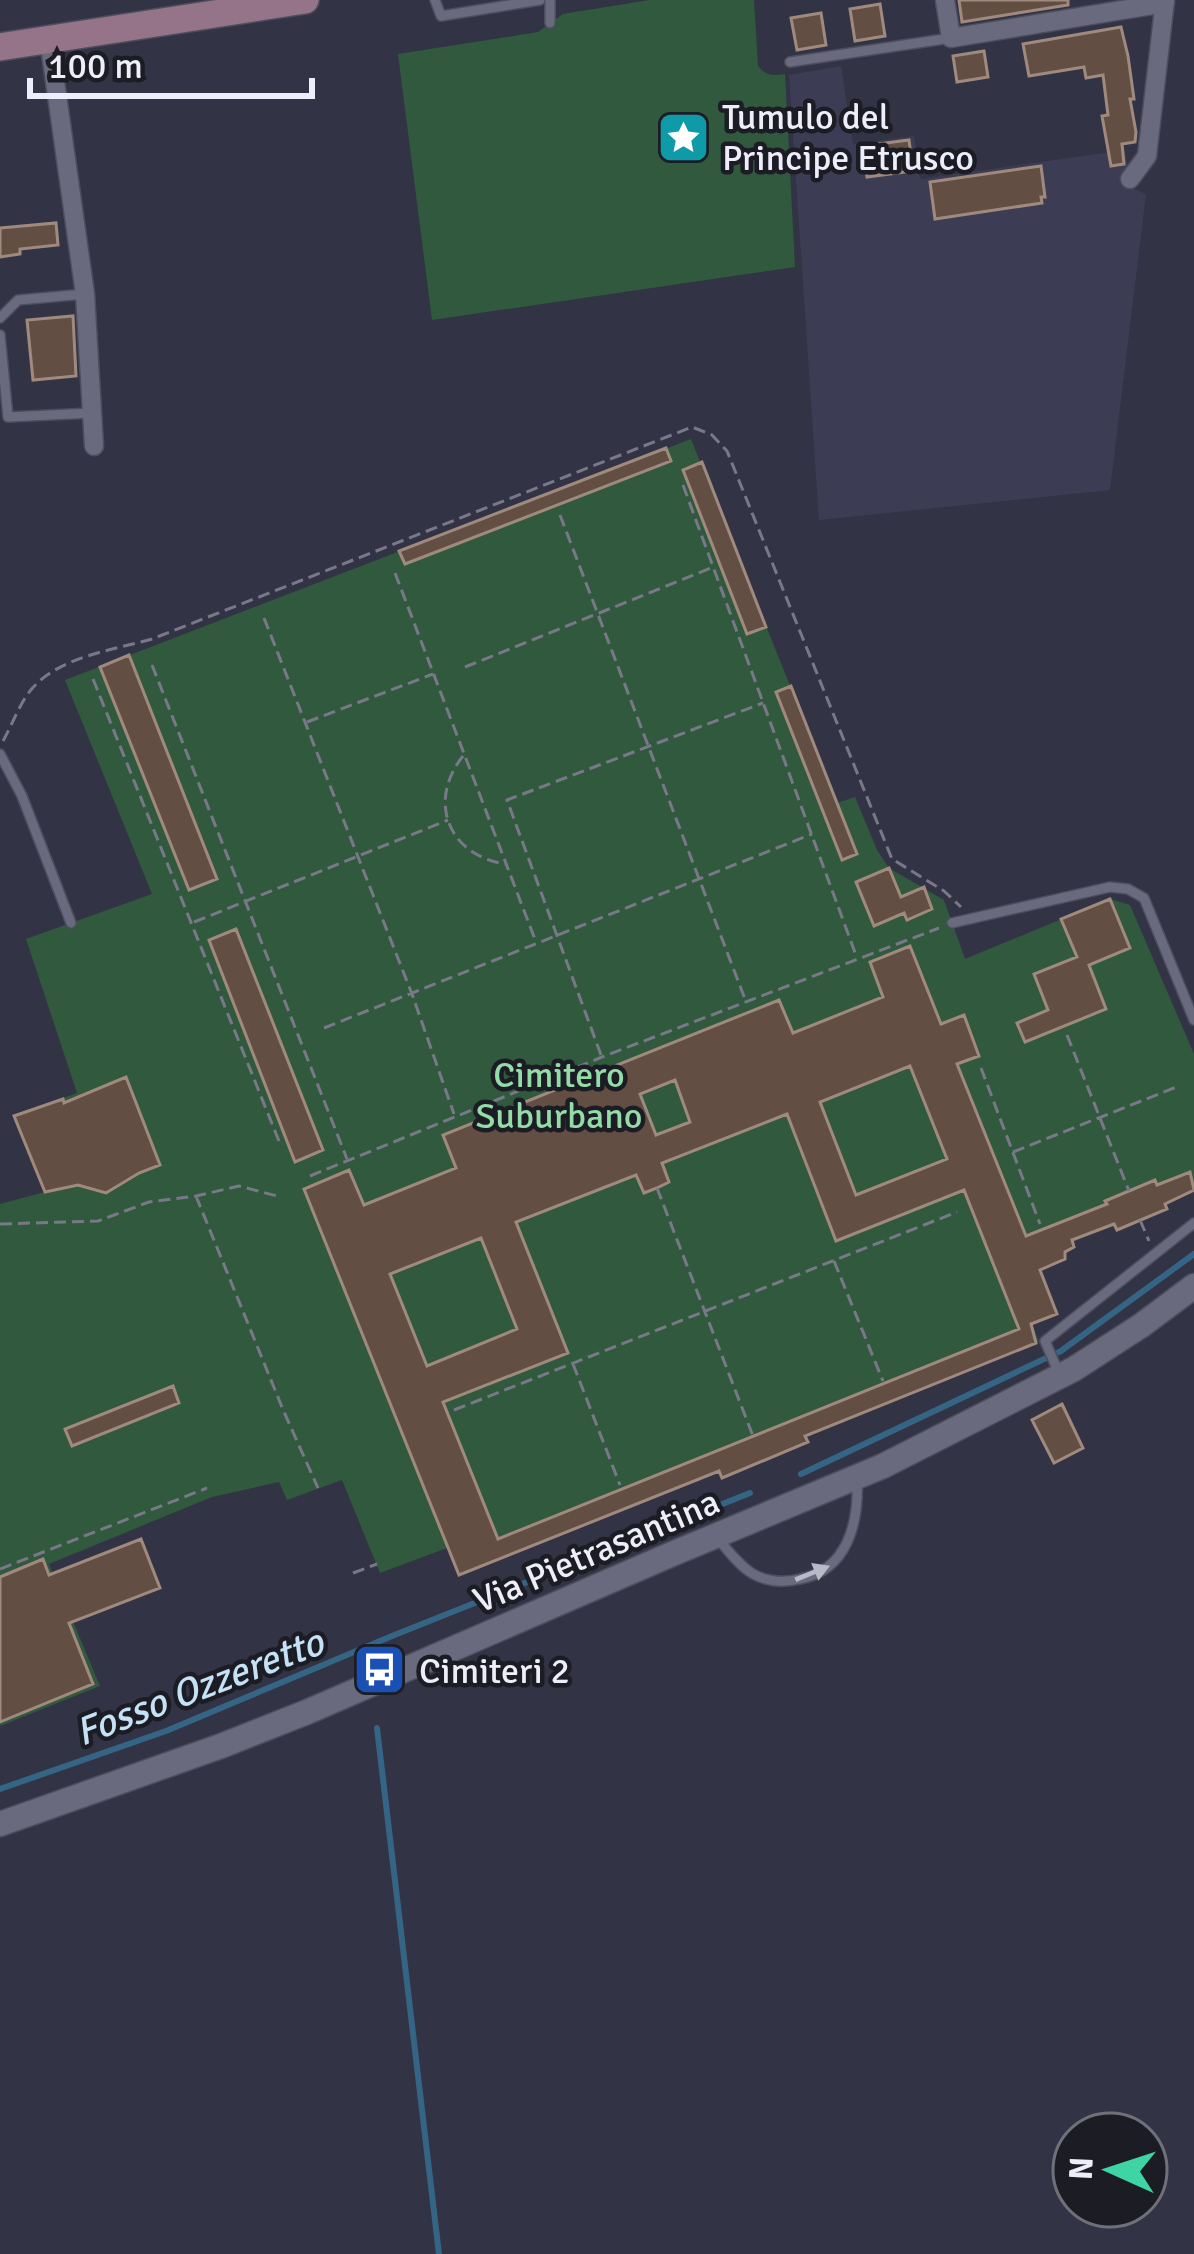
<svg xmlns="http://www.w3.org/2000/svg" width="1194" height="2254" font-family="Signika,sans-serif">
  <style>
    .built { fill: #3d3c55 }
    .green { fill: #31593d }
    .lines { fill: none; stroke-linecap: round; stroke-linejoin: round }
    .stream { stroke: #346584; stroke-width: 6 }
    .building { fill: #634e44; stroke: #a08a7e; stroke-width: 3; fill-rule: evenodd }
    .service-casing { stroke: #4d4e5d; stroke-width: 12 }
    .minor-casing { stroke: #4d4e5d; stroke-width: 21 }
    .tertiary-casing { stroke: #4d4e5d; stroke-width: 27 }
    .secondary-casing { stroke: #4d4e5d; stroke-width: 30 }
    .path { stroke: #787889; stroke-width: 3; stroke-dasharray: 12 6; stroke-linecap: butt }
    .service { stroke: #6a6a7e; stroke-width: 9 }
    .minor { stroke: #6a6a7e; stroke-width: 18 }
    .tertiary { stroke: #6a6a7e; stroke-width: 24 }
    .secondary { stroke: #957388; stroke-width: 27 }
    .oneway { fill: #b9b9c8 }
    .labels { text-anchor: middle; stroke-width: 9; stroke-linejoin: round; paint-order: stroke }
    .poi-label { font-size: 36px; fill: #edeefa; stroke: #1c1c24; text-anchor: start }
    .park-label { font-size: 36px; fill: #93dca8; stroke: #1c1c24 }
    .street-label { font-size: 36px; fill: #edeefa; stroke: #1c1c24 }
    .water-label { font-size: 39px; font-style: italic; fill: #c4e1f5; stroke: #1c1c24 }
  </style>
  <rect width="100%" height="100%" fill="#333346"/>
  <path class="built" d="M841,66L853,144L914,136L921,179L1125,150L1131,188L1146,194L1110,490L819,520L789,75Z"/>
  <path class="green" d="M649,0H754L758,66C766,76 773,76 785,74L795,267L432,320L398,54L538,32L563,14Z
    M691,439L837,803L855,797L877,850L889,868L944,900L965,959L1110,899L1130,905L1194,1054V1190L1165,1203L1167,1209L1117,1230L1114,1224C1093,1232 1067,1235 1065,1259L1040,1270L1057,1314L1032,1324L1039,1342L806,1436L808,1442L722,1478L718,1471L459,1575L447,1548L380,1573L342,1480L287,1500L279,1482L212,1497L49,1564L100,1686L0,1726V1204L45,1192L14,1116L77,1093L26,939L152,894L65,680Z"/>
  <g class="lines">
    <path class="stream" d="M801,1474L1061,1351L1194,1254
      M377,1728L439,2254
      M0,1789L166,1731L392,1636L750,1493"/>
  </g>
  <path class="building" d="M959,0H1068V5L962,22Z
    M880,4L885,36L855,41L850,9Z
    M821,13L826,45L797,50L791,18Z
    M1121,27L1128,56L1134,99H1130L1136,132L1135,142L1122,144L1124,164L1111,166L1102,116L1108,115L1103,75L1086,78L1084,67L1029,76L1023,44Z
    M984,51L988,77L957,82L953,56Z
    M909,140L913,171L867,177L863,146Z
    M1041,166L1045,197H1041L1042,203L935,219L930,182Z
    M56,223L58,245L20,249V254L0,257V228Z
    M73,316L76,376L33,380L27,320Z
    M666,448L671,461L405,564L399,551Z
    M702,462L766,627L747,634L683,470Z
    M129,655L217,879L189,890L100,667Z
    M791,686L857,854L842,860L776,692Z
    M889,868L901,897L924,887L932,909L907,920L904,913L874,926L856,882Z
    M1110,899L1130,948L1089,965L1106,1009L1025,1042L1017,1023L1048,1010L1034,974L1077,957L1061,919Z
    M236,929L323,1150L295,1162L209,940Z
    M910,946L941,1024L964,1015L979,1056L957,1064L1026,1236L1107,1204L1105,1201L1155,1180L1157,1185L1190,1172L1194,1190L1165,1204L1167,1209L1117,1230L1114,1224L1072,1240L1074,1247L1065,1252V1259L1040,1270L1057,1314L1031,1324L1036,1343L805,1436L808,1442L722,1478L719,1471L459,1575L304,1189L349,1170L364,1205L456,1168L443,1135L779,1000L793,1033L883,997L870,962ZM910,1066L947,1159L856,1195L820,1102ZM675,1080L690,1122L656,1135L640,1094ZM787,1114L836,1241L964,1190L1019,1329L498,1539L443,1402L568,1353L516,1222L636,1175L644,1193L657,1188L669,1182L662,1163ZM481,1238L517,1329L427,1366L390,1274Z
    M126,1077L160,1165L139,1173L106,1193L78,1185L45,1192L14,1116L63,1099L64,1103Z
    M173,1386L179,1403L72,1446L65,1429Z
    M1062,1404L1083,1448L1054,1463L1032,1420Z
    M141,1539L160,1588L69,1623L93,1684L0,1722V1577L43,1559L49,1575Z"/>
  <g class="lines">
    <defs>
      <path id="service" d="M435,0L441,16L540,0
        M550,0V23
        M790,62L951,38
        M0,318L18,300L85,294
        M0,335L8,417L92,413
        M0,754L22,796L71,923
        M952,923L1110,887L1128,889L1144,898L1194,1020
        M1058,1371L1045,1341L1194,1223
        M719,1540C729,1552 740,1566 753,1574C768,1582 784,1583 800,1579C848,1570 859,1522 857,1480"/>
      <path id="minor" d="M945,0L951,38L1165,3
        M49,39L85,294L94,446
        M1130,179L1147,156L1165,0"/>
      <path id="tertiary" d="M0,1824L221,1746L307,1712L672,1554L883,1466L1074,1369L1142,1325L1194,1286"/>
      <path id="secondary" d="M0,47L305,0"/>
    </defs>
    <use href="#service" class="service-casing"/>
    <use href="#minor" class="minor-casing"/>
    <use href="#tertiary" class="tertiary-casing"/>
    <use href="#secondary" class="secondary-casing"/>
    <path class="path" d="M683,485L857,958
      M560,515L745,999
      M395,573L536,942
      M264,618L412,994L454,1114
      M152,665L347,1159
      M465,667L711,568
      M93,679L281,1146
      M307,722L433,674
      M3,741C12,725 19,705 30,691C57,657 113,650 152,639L692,427L712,435L727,451L892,859L944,891L961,907
      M463,756C427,801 448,855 505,864
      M194,922L448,820
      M324,1028L812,834
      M1067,1035L1129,1191
      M601,1055L507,800L763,703
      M981,1068L1040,1224
      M1013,1152L1179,1086
      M310,1176L602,1057L939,928
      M657,1188L753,1436
      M196,1196L284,1412L318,1488
      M1140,1220L1149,1241
      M0,1224L98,1221L149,1202L196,1196L239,1186L281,1197
      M834,1261L883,1381
      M573,1364L620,1485
      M454,1410L957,1212
      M0,1569L207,1488
      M353,1573L377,1564"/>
    <use href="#service" class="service"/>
    <use href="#minor" class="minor"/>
    <use href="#tertiary" class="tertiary"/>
    <use href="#secondary" class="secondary"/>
  </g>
  <defs><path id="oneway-solid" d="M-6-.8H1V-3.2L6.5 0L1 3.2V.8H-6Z" transform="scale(3)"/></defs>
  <use class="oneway" href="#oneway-solid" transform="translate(812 1573) rotate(-22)"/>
  <defs>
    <symbol id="sight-square" viewBox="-11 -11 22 22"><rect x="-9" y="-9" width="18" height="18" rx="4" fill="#0f9aa8" stroke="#1c1c24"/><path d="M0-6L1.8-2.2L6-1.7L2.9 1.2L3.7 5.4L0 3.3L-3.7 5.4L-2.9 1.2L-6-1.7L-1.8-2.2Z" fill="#fff"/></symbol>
    <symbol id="bus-square" viewBox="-11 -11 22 22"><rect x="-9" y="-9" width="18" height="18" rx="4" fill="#1a4fb4" stroke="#1c1c24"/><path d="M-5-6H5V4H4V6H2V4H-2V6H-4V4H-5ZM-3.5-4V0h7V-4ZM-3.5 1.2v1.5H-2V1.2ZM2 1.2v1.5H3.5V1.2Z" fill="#fff"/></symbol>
  </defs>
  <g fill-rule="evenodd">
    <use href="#sight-square" x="654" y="108" width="59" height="59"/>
    <use href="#bus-square" x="350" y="1640" width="59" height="59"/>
  </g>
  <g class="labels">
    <g class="poi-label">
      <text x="722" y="129">Tumulo del<tspan x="722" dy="41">Principe Etrusco</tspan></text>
      <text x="419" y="1683">Cimiteri 2</text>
    </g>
    <g class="park-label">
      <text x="559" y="1087">Cimitero<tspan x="559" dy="41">Suburbano</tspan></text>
    </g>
    <g class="street-label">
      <text transform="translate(596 1550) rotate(-23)" y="13">Via Pietrasantina</text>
    </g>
    <g class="water-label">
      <text transform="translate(199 1686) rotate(-21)" y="14">Fosso Ozzeretto</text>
    </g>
  </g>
  <g transform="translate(1110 2170) rotate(273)"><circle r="57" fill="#1c1c24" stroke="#70707a" stroke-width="3"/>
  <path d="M0-9L21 45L0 30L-21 45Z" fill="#3ed4a3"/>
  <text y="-18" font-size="33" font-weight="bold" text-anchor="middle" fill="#edeefa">N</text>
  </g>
  <path d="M30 78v18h282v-18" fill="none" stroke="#edeefa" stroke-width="6"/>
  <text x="48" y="78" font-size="36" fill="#edeefa" stroke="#1c1c24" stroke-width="9" paint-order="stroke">100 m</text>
</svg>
